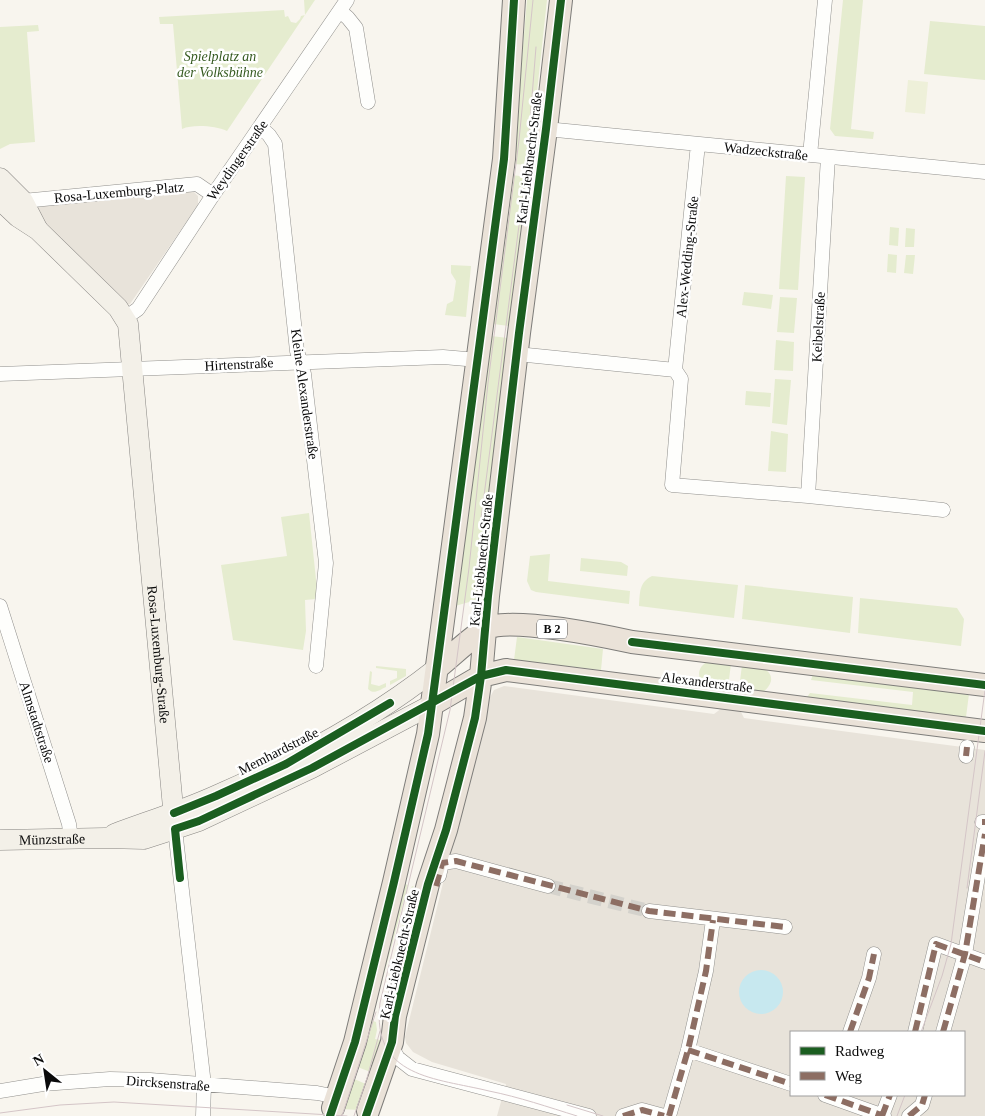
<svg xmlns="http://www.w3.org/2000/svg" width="985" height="1116" font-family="Georgia,serif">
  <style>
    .green { fill: #e5eccf }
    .pitch { fill: #eef0d9 }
    .plaza { fill: #e8e3da; fill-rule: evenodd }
    .water { fill: #c7e8ef }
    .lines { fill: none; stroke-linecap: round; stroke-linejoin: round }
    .street-tunnel { stroke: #d4d2cc; stroke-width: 14; stroke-dasharray: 14 7; stroke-linecap: butt }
    .street-casing { stroke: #91908d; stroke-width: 15 }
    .secondary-casing { stroke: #888683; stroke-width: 21 }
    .primary-casing { stroke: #7e7d7a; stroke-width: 24 }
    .street { stroke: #fefefc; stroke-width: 14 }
    .secondary { stroke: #f3f0e8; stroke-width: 20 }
    .primary { stroke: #eae2d8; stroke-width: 22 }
    .tram { stroke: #d4c5c7; stroke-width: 1 }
    .quiet { stroke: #8d6e63; stroke-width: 6; stroke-dasharray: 12 6; stroke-linecap: butt }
    .cycleway-casing { stroke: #fff; stroke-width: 11 }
    .cycleway { stroke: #1b5e20; stroke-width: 8 }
    .labels { text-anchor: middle; stroke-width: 5; stroke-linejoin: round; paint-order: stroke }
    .shield { fill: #fff; stroke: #545454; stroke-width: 1 }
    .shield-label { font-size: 12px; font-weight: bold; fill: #0a0a0a }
    .park-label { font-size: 14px; font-style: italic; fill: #365b21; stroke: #fff }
    .street-label { font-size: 14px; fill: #0a0a0a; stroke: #fff }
  </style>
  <rect width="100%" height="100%" fill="#f8f5ee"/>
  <path class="green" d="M304,0H315L227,131C215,126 194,124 182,129L173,24H160L159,17L284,10L285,17L288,16L291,22L296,23L300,19L301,16L305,15Z
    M527,0H547L529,165L513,164Z
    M843,0H863L851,129L874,132L873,139L835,136L830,129Z
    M930,21L985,26V80L924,74Z
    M38,25L39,31L27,32L35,142L10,144L0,149V27Z
    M512,175L527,177L509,326L493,324Z
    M786,176L805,177L798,290L779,289Z
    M890,227L899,228L898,246L889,245Z
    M906,228L915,229L914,247H905Z
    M888,254L897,255L896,273L887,272Z
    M906,255H915L913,274L904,273Z
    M451,265L471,266L466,317L445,315L447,304L453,301L456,281L451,273Z
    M744,292L773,295L771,309L742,305Z
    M780,297L797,298L794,333L777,332Z
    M491,336L508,338L486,522L480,599L455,606Z
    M776,340L794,342L793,371L774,370Z
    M775,379L791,380L787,425L772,423Z
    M746,391L771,393L770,407L745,405Z
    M771,431L788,434L786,472L768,471Z
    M309,513L317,589L316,599L305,600L306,631L303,650L233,640L221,565L287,556L281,517Z
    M550,554L548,581L630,591L629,604L536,592L531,590L527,581L530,556Z
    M581,558L621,562L628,566L627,576L580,571Z
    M652,576L738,585L734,618L639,606C640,593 639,582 652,576Z
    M745,585L853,597L850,633L742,619Z
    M860,598L957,608L964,619L961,646L858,633Z
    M517,637L603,649L601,670L514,660Z
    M709,661L731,664L728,687C722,686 714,686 708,684C694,680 698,665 709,661Z
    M742,665C752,667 773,666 771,681C770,685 767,689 764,691C757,693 746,689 739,689Z
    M376,666L406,669V676L390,685V681L397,678V671L376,668Z
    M370,671L372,672L371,684L379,686L386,683V687C379,690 374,695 368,689Z
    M813,674L969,694L966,717L807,697L810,693L912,705L913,692L811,680Z
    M405,884L408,885L380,989L376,988L388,949H390L391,946L388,945Z
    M412,886L414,887L392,971H391Z
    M368,1019L376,1022L377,1030L375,1039L381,1040L373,1073L355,1066Z
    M352,1078L368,1085L359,1110L341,1109Z"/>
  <path class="pitch" d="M908,80L928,82L925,114L905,112Z"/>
  <path class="plaza" d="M193,191L198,196V205L130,304L127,305L36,220L34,210L38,204Z
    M504,686L714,714L722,708L740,710L744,718L985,750V1116H497L506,1084L432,1062L413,1052L406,1043L405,1037L488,701L494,690ZM791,1032H964V1095H791Z"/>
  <path class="water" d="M739 992a22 22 0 1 1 44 0a22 22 0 1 1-44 0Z"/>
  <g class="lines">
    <path class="street-tunnel" d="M548,886L649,911"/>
    <defs>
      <path id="street" d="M340,11L348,18L356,28L368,102
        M260,127L269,135L275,144L297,351L304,374L326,563L316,666
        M546,129L985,172
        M698,144L675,370L681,379L672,485L808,496L943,510
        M810,155L825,0
        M23,201L197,184L213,195
        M125,318L138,309L213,195L347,0
        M517,354L675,370
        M0,374L443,357L478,360
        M808,496L828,157
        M0,606L69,824L71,839
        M966,756L967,747
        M982,822H985
        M175,829L204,1085L203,1116
        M439,876L442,863L456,861L548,886
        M649,911L785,927
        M850,1032L869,978L874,954
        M915,1032L936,944L985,962
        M943,1032L965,954L985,834
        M391,1046L398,1058L412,1069L589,1116
        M688,1050L791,1084
        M0,1091L43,1084L110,1079L150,1080L317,1093L337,1097
        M825,1095L884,1116
        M623,1116L642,1110L664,1116
        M669,1116L688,1050L706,971L713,920
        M882,1116L890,1095
        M909,1116L922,1105L925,1095"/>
      <g id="secondary">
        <path d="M0,178L23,201L37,228"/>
        <path id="s1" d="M0,200L18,217L38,230L118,308L128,324L175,829"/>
        <path d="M114,834C149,821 184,810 217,795C295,761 370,721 437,668"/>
        <path id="s2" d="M0,840L105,838L144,839L175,829L199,821L312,768L433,704"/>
      </g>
      <path id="primary" d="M437,668C452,656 469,639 485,629C508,616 604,636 632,642L985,685
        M433,704L481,676L506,670L985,731
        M333,1108L355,1042L394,882L428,734L504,159L514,0
        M368,1111L392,1042L395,1016L428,884L446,830L475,718L481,676L488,596L519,333L546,129L561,0"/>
    </defs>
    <use href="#street" class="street-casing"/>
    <use href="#secondary" class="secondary-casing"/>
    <use href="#primary" class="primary-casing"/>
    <use href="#street" class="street"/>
    <use href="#secondary" class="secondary"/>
    <use href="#primary" class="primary"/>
    <path class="tram" d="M533,0L519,140L488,383L469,568L450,710L380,1003C371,1078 436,1078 489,1091C519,1097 548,1107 577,1116
      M481,519L526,171L536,47
      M967,888L985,751
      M921,1032L942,976L951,944L985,690
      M567,1105L603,1116
      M0,1113L60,1105L114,1102L347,1116
      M342,1116L376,1012
      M354,1116L367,1078L380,1031
      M897,1116L905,1095"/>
    <path class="quiet" d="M966,756L967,747
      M982,822H985
      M436,886L442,863L456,861L649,911L785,927
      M850,1032L869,978L874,954
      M915,1032L936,944L985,962
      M943,1032L965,954L985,834
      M688,1050L791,1084
      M825,1095L884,1116
      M623,1116L642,1110L664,1116
      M669,1116L688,1050L706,971L713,920
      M882,1116L890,1095
      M909,1116L922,1105L925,1095"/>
    <defs>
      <path id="cycleway" d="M632,642L985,685
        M174,813L216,796L286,764L390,703
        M180,878L175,829L199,821L312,768L481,676L506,670L985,731
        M330,1116L355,1042L394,882L428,734L504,159L514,0
        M366,1116L392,1042L395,1016L428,884L446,830L475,718L481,676L488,596L519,333L546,129L561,0"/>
    </defs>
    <use href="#cycleway" class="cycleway-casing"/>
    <use href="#cycleway" class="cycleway"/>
  </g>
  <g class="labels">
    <rect class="shield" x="537" y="619.5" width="30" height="19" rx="4"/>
    <g class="shield-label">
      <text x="552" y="633">B 2</text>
    </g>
    <g class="park-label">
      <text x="220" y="61">Spielplatz an<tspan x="220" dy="16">der Volksbühne</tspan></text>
    </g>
    <g class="street-label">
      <text transform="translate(766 151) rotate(6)" y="5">Wadzeckstraße</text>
      <text transform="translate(529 158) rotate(-83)" y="5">Karl-Liebknecht-Straße</text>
      <text transform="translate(237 160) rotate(-55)" y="5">Weydingerstraße</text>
      <text transform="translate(119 192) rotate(-5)" y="5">Rosa-Luxemburg-Platz</text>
      <text transform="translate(687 257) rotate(-84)" y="5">Alex-Wedding-Straße</text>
      <text transform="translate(818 327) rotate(-87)" y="5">Keibelstraße</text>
      <text transform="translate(239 364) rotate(-3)" y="5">Hirtenstraße</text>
      <text transform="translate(305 394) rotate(82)" y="5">Kleine Alexanderstraße</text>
      <text transform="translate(481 560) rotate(-84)" y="5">Karl-Liebknecht-Straße</text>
      <text dy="5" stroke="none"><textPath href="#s1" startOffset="511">Rosa-Luxemburg-Straße</textPath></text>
      <text transform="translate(707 682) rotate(7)" y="5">Alexanderstraße</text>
      <text transform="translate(37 722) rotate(72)" y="5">Almstadtstraße</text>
      <text transform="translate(278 751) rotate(-27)" y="5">Memhardstraße</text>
      <text dy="5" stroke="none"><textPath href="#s2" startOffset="52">Münzstraße</textPath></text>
      <text transform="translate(399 954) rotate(-77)" y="5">Karl-Liebknecht-Straße</text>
      <text transform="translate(168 1083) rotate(4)" y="5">Dircksenstraße</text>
    </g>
  </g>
  <rect x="790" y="1031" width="175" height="65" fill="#ffffff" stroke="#9d9d9d"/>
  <rect x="800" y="1047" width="25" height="8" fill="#1b5e20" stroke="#9d9d9d"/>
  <text x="835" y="1056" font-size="15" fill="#0a0a0a">Radweg</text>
  <rect x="800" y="1072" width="25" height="8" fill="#8d6e63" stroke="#9d9d9d"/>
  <text x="835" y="1081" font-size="15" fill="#0a0a0a">Weg</text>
  <g transform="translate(45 1071) rotate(330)" stroke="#ffffff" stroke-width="4" paint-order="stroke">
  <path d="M0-4L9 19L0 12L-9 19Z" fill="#0a0a0a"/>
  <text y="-8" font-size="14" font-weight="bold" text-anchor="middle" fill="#0a0a0a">N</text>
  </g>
</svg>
